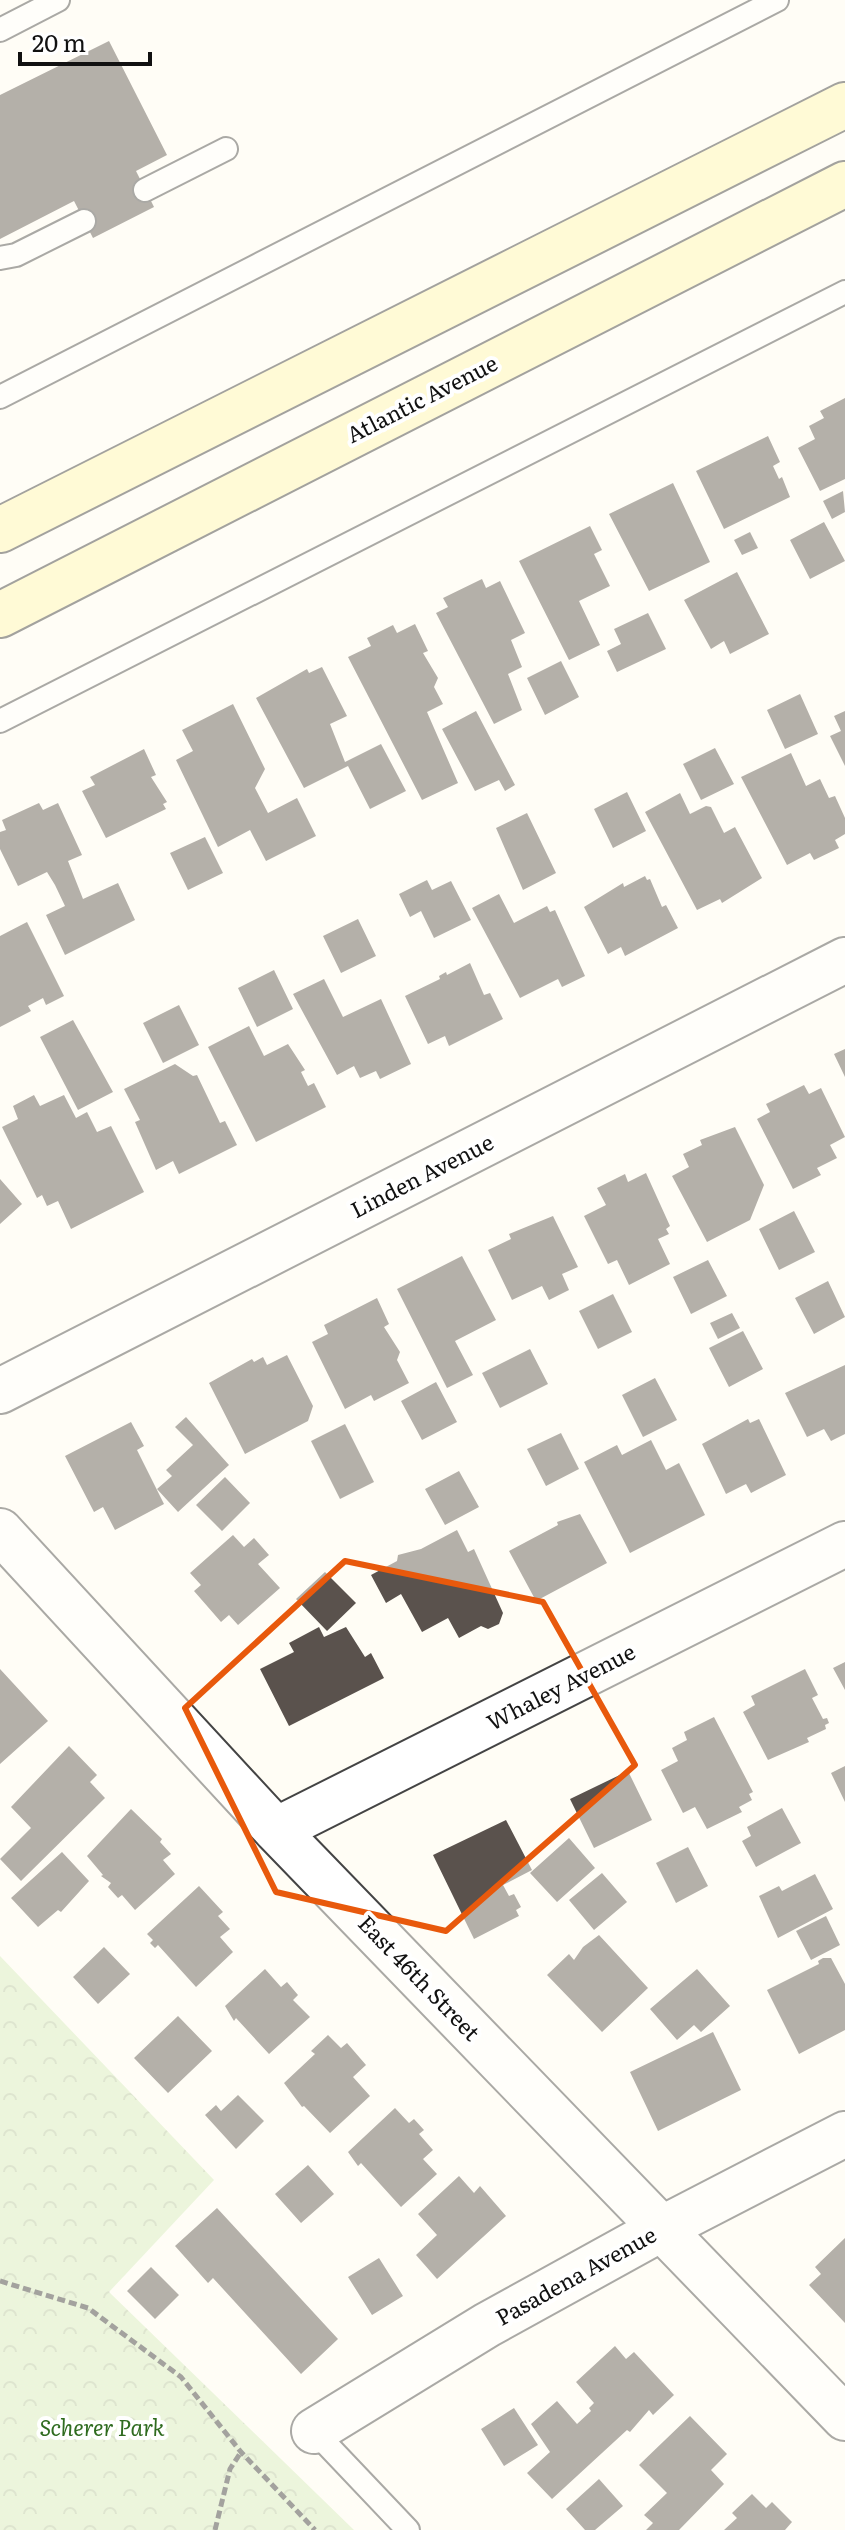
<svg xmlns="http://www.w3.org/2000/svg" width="845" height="2530" font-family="Literata,serif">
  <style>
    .park { fill: url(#park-crowns) }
    .building { fill: #5a524d }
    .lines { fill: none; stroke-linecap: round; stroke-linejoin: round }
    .lane-casing { stroke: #444; stroke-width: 26 }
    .street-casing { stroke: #444; stroke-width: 48 }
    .secondary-casing { stroke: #333; stroke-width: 48 }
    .path { stroke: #333; stroke-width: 5; stroke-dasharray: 8 4; stroke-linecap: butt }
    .lane { stroke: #fff; stroke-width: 22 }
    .street { stroke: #fff; stroke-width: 44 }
    .secondary { stroke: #fff6b0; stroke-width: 44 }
    .marked { fill: none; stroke: #e8590c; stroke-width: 6; stroke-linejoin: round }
    .labels { text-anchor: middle; stroke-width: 8; stroke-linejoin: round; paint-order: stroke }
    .street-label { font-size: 22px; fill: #111; stroke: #fff }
    .park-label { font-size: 22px; font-style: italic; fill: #2f6b1f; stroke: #fff }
  </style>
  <defs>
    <pattern id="park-crowns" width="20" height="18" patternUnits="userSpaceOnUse" patternTransform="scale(2)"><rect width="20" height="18" fill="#d5ebbd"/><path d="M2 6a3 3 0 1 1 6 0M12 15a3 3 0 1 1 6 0" fill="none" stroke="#b6c8a1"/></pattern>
  </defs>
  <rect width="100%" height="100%" fill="#fffdf5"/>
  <path class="park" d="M0,1956L214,2180L109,2292L354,2530H0Z"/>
  <path class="building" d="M109,41L167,155L136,171L154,207L93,238L74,201L0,239V95Z
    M845,398V479L820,491L798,448L815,439L809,426L824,418L820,411Z
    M768,436L780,462L773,466L779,479L782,477L790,497L724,529L696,471Z
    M673,483L710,562L649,591L609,514Z
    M843,491L845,512L832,519L823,501Z
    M824,522L845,561L810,579L790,540Z
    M590,526L602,550L594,554L610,586L579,601L600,645L569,660L519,561Z
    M750,532L758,548L742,555L734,540Z
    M737,572L769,634L730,654L724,641L711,649L684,600Z
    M482,579L486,588L500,581L525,633L511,640L522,667L508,674L522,710L494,724L436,613L448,607L443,598Z
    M648,613L666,649L617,672L607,651L621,644L614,629Z
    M415,624L428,651L423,653L438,678L434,687L443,704L427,712L458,783L422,800L348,657L371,646L367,638L393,625L397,633Z
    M561,661L579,697L545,715L527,678Z
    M322,667L347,716L330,724L345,762L381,744L406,791L370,809L348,766L304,788L256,698L307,669L309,673Z
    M800,694L818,734L785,749L767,710Z
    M233,704L265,769L255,788L268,813L297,798L316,836L266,861L250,830L218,847L176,760L193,751L182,730Z
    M476,711L515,785L505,791L499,780L475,791L442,729Z
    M845,711V766L830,736L841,731L834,716Z
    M715,748L734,784L701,800L683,764Z
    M144,749L156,775L151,777L167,802L163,804L166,809L106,838L82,791L95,785L90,777Z
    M791,753L806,786L820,779L829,798L835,796L845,818V834L835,840L839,848L814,860L810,853L787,865L741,777Z
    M627,792L646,831L613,848L594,809Z
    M680,793L690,814L706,806L711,807L724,833L735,827L762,878L722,903L720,899L697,910L645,812Z
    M39,803L43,810L58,803L82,855L68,861L83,899L118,883L135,920L65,955L46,915L65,906L55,885L47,872L18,886L0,849V832L6,830L2,820Z
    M527,813L556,873L523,890L496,828Z
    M205,837L223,873L188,890L170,853Z
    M645,876L647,880L650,879L662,907L666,905L678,928L625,956L621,947L608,954L584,907L623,883L624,887Z
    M427,880L432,890L451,881L471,920L434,938L421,911L410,917L399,894Z
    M499,894L514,923L547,906L550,912L555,910L585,976L562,987L558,979L520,998L472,908Z
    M358,919L376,956L341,973L323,936Z
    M27,922L64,996L46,1005L43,998L28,1006L31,1011L0,1027V936Z
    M470,963L484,995L490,993L503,1019L449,1046L445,1036L428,1044L405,996L440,979L439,976L446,972L447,975Z
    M274,970L293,1009L257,1027L238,988Z
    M324,979L343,1017L381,999L411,1064L380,1079L376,1071L360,1078L354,1066L337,1075L293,994Z
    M179,1005L199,1045L163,1063L143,1023Z
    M73,1020L113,1092L78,1110L40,1037Z
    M249,1026L264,1056L288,1044L305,1070L301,1072L308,1086L314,1083L326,1107L256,1142L208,1047Z
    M845,1049V1077L834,1054Z
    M175,1064L193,1076L197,1075L220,1123L225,1121L237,1145L179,1174L173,1161L156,1170L135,1122L140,1120L124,1089Z
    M804,1085L809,1094L821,1088L845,1137L830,1145L837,1158L817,1168L821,1175L793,1189L757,1119L770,1112L766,1104Z
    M34,1095L40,1106L64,1095L76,1118L87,1112L97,1132L111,1126L144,1192L71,1229L58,1201L47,1206L42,1195L37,1198L2,1127L18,1119L13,1106Z
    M735,1127L764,1185L750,1220L707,1242L672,1176L689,1167L683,1154L702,1145L700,1140Z
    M646,1173L670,1226L666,1229L669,1234L658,1239L670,1264L629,1285L617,1260L608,1264L584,1216L606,1205L597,1188L625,1174L628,1182Z
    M0,1179L22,1204L0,1224Z
    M794,1211L815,1252L779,1270L759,1229Z
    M553,1216L578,1267L562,1274L569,1290L549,1300L542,1286L512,1300L488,1250L511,1239L509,1234Z
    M462,1256L496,1320L455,1341L473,1375L447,1388L397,1289Z
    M708,1260L727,1296L691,1314L673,1277Z
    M828,1281L845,1317L814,1334L795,1298Z
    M613,1294L632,1332L598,1349L579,1311Z
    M377,1298L389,1324L384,1327L400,1352L397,1360L409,1383L374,1401L371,1395L345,1409L312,1342L328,1334L324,1325Z
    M732,1313L740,1328L718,1339L710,1323Z
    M743,1331L763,1369L729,1387L709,1348Z
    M530,1349L548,1384L500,1408L482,1373Z
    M287,1355L313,1406L308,1421L245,1454L209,1383L252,1359L254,1362L263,1357L267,1365Z
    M845,1365V1434L831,1441L824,1429L807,1437L785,1393Z
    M655,1378L677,1420L643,1437L622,1395Z
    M436,1382L457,1422L422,1440L401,1401Z
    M186,1417L229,1465L178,1512L157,1489L172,1476L166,1470L193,1445L175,1427Z
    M748,1419L750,1423L759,1419L786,1475L751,1493L746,1484L726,1494L702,1444Z
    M131,1422L144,1446L137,1450L164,1504L115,1530L103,1507L94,1512L65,1456Z
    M345,1424L374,1482L340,1499L311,1441Z
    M561,1433L579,1469L546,1486L527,1449Z
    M651,1440L666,1470L679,1463L705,1515L630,1553L584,1462L617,1445L622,1455Z
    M459,1471L479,1507L445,1525L425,1489Z
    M225,1477L250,1503L222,1531L196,1505Z
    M580,1514L607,1563L536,1601L509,1551L558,1525L557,1522Z
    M457,1530L468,1552L474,1549L503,1613L499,1624L488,1629L481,1626L459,1638L448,1618L422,1632L401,1594L386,1603L371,1575L397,1561L398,1555L421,1549Z
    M233,1535L244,1547L254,1538L269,1555L258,1564L280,1588L238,1625L229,1615L221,1622L194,1591L201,1585L190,1573Z
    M325,1572L356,1603L327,1631L296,1599Z
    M319,1627L324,1637L346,1627L365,1657L371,1653L384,1678L289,1726L260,1669L294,1652L289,1643Z
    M845,1662V1690L833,1668Z
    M0,1669L48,1721L0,1764Z
    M805,1669L818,1695L812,1698L823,1719L827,1718L829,1723L825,1725L826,1729L807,1738L809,1742L768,1760L743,1712L755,1705L751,1696Z
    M714,1717L753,1792L749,1794L752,1800L739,1807L742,1812L707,1829L695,1807L683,1813L661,1770L678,1761L672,1748L687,1740L684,1732Z
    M69,1746L97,1775L90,1782L105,1798L21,1881L0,1859L31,1828L11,1807Z
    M845,1766V1802L831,1773Z
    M628,1771L652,1820L594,1848L570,1799Z
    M782,1808L801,1843L756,1867L742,1841L751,1836L747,1827Z
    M131,1809L162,1839L160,1842L171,1854L163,1860L175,1874L135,1910L122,1895L118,1898L108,1887L111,1883L101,1876L103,1875L87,1856Z
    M506,1820L532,1870L503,1885L509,1896L514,1894L521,1907L516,1910L519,1916L474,1939L433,1855Z
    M569,1838L595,1868L557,1902L530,1873Z
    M688,1847L708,1886L676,1903L656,1863Z
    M62,1852L89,1881L61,1912L58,1910L38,1927L11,1898Z
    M602,1873L627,1902L594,1930L569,1900Z
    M815,1874L833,1909L778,1938L759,1896L779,1886L782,1891Z
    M199,1886L223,1912L218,1916L230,1929L220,1937L233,1952L196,1987L158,1945L155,1948L150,1943L153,1940L147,1934Z
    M826,1916L840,1945L811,1960L796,1931Z
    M599,1935L648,1988L602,2032L547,1975L569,1954L574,1960L583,1947Z
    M104,1947L130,1974L98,2004L73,1977Z
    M823,1958H831L845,1984V2030L799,2054L767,1990L819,1964L818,1961Z
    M265,1969L281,1987L287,1982L298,1995L293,2000L310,2017L269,2054L236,2018L234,2021L225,2006Z
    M697,1969L730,2006L701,2032L694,2025L677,2040L650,2009Z
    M178,2016L212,2051L168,2093L134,2058Z
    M713,2032L741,2090L658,2131L630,2072Z
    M328,2035L341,2048L347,2043L366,2065L353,2077L370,2096L330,2133L304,2106L302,2107L284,2083L315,2054L311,2051Z
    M238,2095L264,2121L236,2149L205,2115L216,2105L221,2111Z
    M395,2108L409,2123L414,2119L424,2130L419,2134L433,2150L423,2159L437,2174L401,2207L361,2163L358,2166L348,2152Z
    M308,2165L334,2194L301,2223L275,2194Z
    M459,2176L474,2193L480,2186L506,2216L437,2279L416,2255L437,2235L418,2214Z
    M217,2208L338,2339L301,2374L213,2278L208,2283L175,2246Z
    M845,2238V2323L809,2285L821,2274L815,2267Z
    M379,2258L403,2296L372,2315L348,2277Z
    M151,2267L179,2295L155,2319L127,2291Z
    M615,2346L626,2359L634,2352L674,2395L653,2415L649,2410L630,2432L627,2430L552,2499L527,2473L550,2452L531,2424L557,2401L577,2424L591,2411L589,2408L594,2403L576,2382Z
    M514,2408L538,2445L504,2466L481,2429Z
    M690,2416L727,2454L711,2470L724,2484L679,2530H646L653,2523L644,2515L667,2493L639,2465Z
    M599,2479L623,2506L595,2530H585L566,2509Z
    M752,2494L766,2508L772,2502L792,2522L785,2530H724L737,2518L732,2513Z"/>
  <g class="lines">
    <defs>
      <path id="lane" d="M0,30L58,0
        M145,190L226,149
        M0,258L16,255L84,221
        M0,397L777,0
        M0,721L845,292
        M314,2431L408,2530"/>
      <path id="street" d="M0,1391L845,960
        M0,1531L276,1830L845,2418
        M276,1830L845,1544
        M314,2431L487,2325L661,2229L845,2134"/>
      <path id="secondary" d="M0,530L845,105
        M0,615L845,184"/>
    </defs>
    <use href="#lane" class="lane-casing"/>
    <use href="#street" class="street-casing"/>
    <use href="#secondary" class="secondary-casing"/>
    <path class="path" d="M0,2281L88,2308L181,2377L241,2452L315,2530
      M215,2530L230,2469L241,2452"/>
    <use href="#lane" class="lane"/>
    <use href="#street" class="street"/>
    <use href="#secondary" class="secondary"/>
  </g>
  <path d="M0 0H845V2530H0ZM345,1561L543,1602L635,1765L446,1931L276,1892L185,1708Z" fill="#fffdf5" fill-opacity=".55" fill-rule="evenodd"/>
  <path class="marked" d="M345,1561L543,1602L635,1765L446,1931L276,1892L185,1708Z"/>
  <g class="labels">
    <g class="street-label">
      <text transform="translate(422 399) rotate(-27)" y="8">Atlantic Avenue</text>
      <text transform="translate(422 1176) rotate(-27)" y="8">Linden Avenue</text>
      <text transform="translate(561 1687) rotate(-27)" y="8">Whaley Avenue</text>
      <text transform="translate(419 1978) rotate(46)" y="8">East 46th Street</text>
      <text transform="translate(576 2276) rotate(-29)" y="8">Pasadena Avenue</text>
    </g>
    <g class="park-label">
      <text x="102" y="2436">Scherer Park</text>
    </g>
  </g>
  <path d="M20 52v12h130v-12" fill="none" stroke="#111111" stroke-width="4"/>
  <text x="32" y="52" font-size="24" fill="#111111" stroke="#ffffff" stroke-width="6" paint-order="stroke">20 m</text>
</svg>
